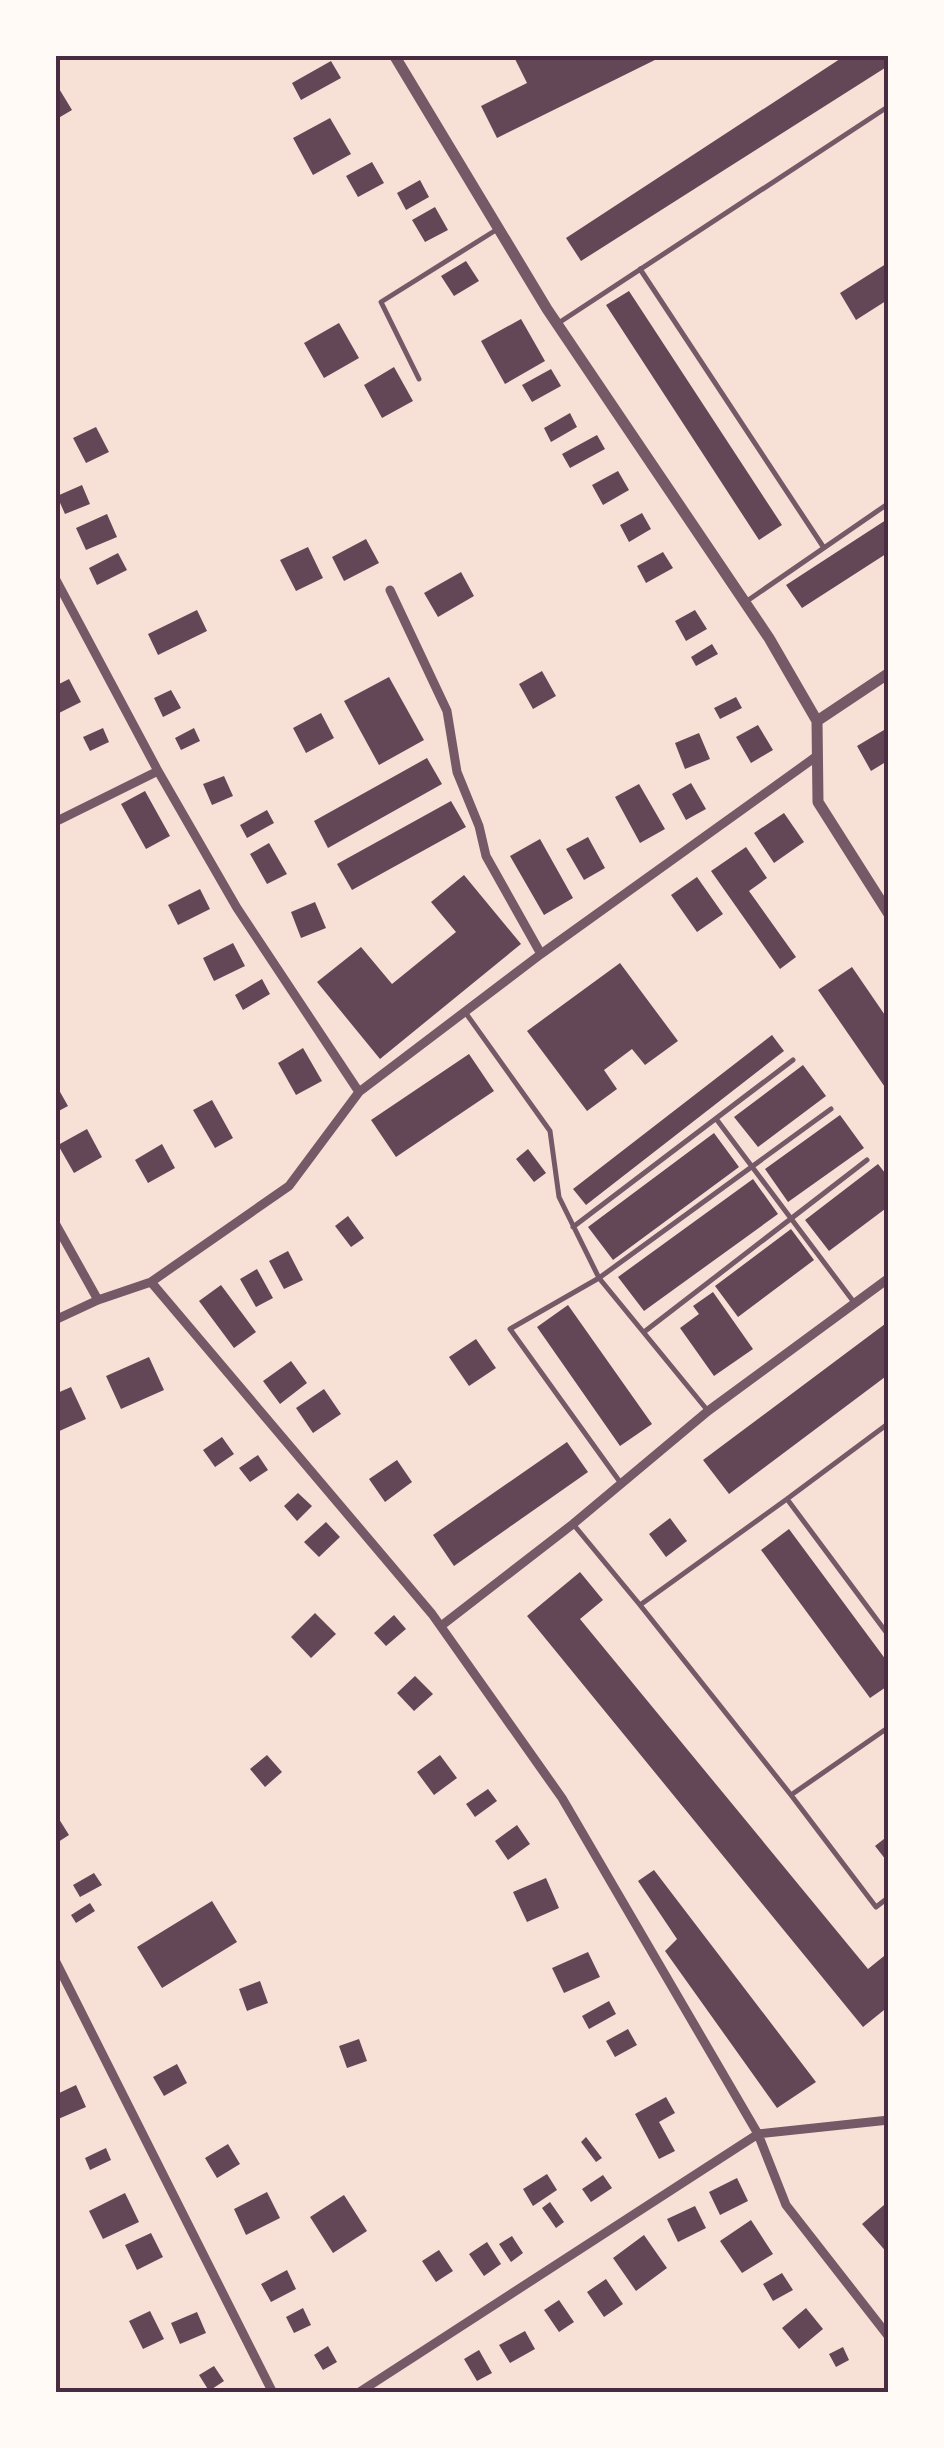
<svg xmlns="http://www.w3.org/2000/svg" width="944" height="2448" font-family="'DejaVu Sans',sans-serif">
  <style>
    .building { fill: #644757 }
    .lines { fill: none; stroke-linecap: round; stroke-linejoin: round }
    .service { stroke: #755966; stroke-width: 5 }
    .minor { stroke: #755966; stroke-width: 9 }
    .tertiary { stroke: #755966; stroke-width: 11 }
    .neatline { fill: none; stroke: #4a2c40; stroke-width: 4 }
  </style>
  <rect width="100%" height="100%" fill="#f7e1d7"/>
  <path class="building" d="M513,55H549L551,59L559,55H665L497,138L481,106L527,83Z
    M846,55H882L888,66L581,261L566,238Z
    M331,61L341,78L301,100L292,83Z
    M55,82L72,110L55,120Z
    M330,118L351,154L313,175L293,138Z
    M372,162L384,183L358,197L346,176Z
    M420,180L429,197L406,210L397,193Z
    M435,207L448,230L425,242L412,220Z
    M466,261L479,281L454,296L441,276Z
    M889,262V299L856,320L840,293Z
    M629,291L782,525L759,540L606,305Z
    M521,319L545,361L505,384L481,341Z
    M339,323L359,358L324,378L304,343Z
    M394,367L413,401L382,418L364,385Z
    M551,369L561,386L532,402L522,385Z
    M570,413L577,427L551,442L544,428Z
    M96,427L109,452L86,463L73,438Z
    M597,435L605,449L570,468L562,454Z
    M618,471L629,490L603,505L592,485Z
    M82,485L90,504L65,514L57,496Z
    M642,513L651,529L629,542L620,525Z
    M107,514L117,537L86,550L76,528Z
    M889,518V552L802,608L786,585Z
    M366,539L379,563L344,581L332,557Z
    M308,547L323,578L296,591L280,560Z
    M663,552L673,568L646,583L637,566Z
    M118,553L127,570L97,585L89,568Z
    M461,572L474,596L438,617L424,593Z
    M197,610L207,631L158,655L148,634Z
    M695,610L707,629L686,641L675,621Z
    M712,644L718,654L696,666L691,657Z
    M542,671L556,696L533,709L519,684Z
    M389,677L424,740L379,765L344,701Z
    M69,679L81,702L55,715V686Z
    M171,690L181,708L163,717L154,698Z
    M736,697L742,708L720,719L714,708Z
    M321,713L334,738L306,753L293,728Z
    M758,725L773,750L751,763L736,737Z
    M889,727V760L871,771L857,746Z
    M103,728L109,742L90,751L83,737Z
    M194,728L200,741L181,750L175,738Z
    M699,733L710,759L685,769L675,743Z
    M427,758L442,784L328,848L314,821Z
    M224,776L233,796L212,805L203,784Z
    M691,783L706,809L686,820L672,794Z
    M639,784L665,829L640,843L615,797Z
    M145,791L170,836L146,849L121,804Z
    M451,801L466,827L352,890L337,864Z
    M267,810L274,823L247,838L240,825Z
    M784,813L804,842L774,863L754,833Z
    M588,837L605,868L584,880L566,849Z
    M540,839L573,898L544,915L510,856Z
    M269,843L287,874L267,884L250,854Z
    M746,847L767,878L749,891L796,957L780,969L711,871Z
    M464,875L521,944L380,1059L317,982L361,947L392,984L456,932L431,902Z
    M697,877L723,914L697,932L671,895Z
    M200,889L210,909L178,925L168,905Z
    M315,902L326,928L301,938L291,912Z
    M233,943L245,966L214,981L203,958Z
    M620,963L678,1041L645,1065L632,1049L604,1070L617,1089L587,1111L527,1031Z
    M852,967L889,1021V1093L818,990Z
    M262,979L270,994L243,1010L235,995Z
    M772,1035L784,1051L586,1205L573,1189Z
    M303,1048L322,1081L296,1095L278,1063Z
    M469,1054L494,1091L396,1157L371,1120Z
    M803,1065L826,1096L758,1147L734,1117Z
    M55,1083L68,1106L55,1113Z
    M212,1100L233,1138L215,1148L193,1110Z
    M840,1115L864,1148L788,1202L765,1169Z
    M87,1129L102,1157L74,1173L58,1145Z
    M714,1133L739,1167L613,1260L588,1227Z
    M162,1144L175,1168L148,1183L135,1160Z
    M528,1149L546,1173L534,1182L516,1159Z
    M878,1164L889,1178V1206L829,1251L805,1220Z
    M753,1179L778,1214L644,1311L618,1277Z
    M348,1216L364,1238L351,1247L335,1226Z
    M791,1229L814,1260L738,1317L715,1286Z
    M288,1251L303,1280L284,1289L269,1261Z
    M257,1269L273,1298L256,1307L240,1279Z
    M221,1285L256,1332L234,1348L199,1301Z
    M713,1292L753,1349L714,1376L680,1328L699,1314L693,1306Z
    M568,1305L652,1424L620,1446L537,1327Z
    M889,1321V1374L729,1494L703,1460Z
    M476,1339L496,1368L469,1386L449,1357Z
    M149,1357L164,1390L121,1409L106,1376Z
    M291,1361L307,1383L280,1404L263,1381Z
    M71,1387L86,1419L55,1433V1394Z
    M324,1389L341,1414L313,1433L296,1408Z
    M222,1437L234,1454L215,1467L203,1450Z
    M567,1442L588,1472L454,1566L433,1535Z
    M258,1455L268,1470L250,1482L239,1468Z
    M397,1460L412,1482L385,1502L369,1479Z
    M298,1493L312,1506L297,1521L284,1506Z
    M670,1518L687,1541L666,1557L649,1534Z
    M326,1522L340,1537L319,1557L304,1542Z
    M789,1529L889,1664V1685L870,1698L761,1550Z
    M580,1572L603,1600L580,1619L868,1969L889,1952V2006L863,2027L527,1616Z
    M315,1613L336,1634L311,1658L291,1637Z
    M394,1615L406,1629L386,1646L374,1633Z
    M415,1676L433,1694L414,1711L397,1693Z
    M267,1755L282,1772L265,1787L250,1769Z
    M440,1755L457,1778L434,1795L417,1772Z
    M488,1789L497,1801L475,1817L466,1804Z
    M59,1819L69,1835L55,1844V1822Z
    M517,1825L530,1844L508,1860L495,1841Z
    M889,1835V1858L886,1860L875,1846Z
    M654,1870L816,2082L777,2108L665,1951L677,1939L638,1881Z
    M94,1873L102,1885L80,1897L73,1885Z
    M546,1878L559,1908L527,1922L513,1892Z
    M212,1901L237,1942L162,1988L137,1947Z
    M90,1903L95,1911L76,1923L71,1915Z
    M588,1952L600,1977L564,1993L552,1968Z
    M260,1981L268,2003L247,2011L239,1989Z
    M609,2001L616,2014L589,2029L582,2016Z
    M628,2029L637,2045L615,2057L606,2041Z
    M359,2039L367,2061L347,2068L339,2046Z
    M177,2064L187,2083L164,2096L153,2077Z
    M76,2085L86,2107L56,2120L55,2095Z
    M666,2097L675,2113L659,2122L675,2151L659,2159L635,2114Z
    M586,2137L602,2158L596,2162L581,2142Z
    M228,2144L240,2164L217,2178L205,2158Z
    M106,2148L111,2160L90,2170L85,2158Z
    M547,2174L557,2190L533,2206L523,2189Z
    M603,2175L612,2188L591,2202L582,2189Z
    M737,2178L748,2201L720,2215L709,2192Z
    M267,2192L280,2218L246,2235L234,2209Z
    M125,2193L139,2222L103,2239L89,2211Z
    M344,2195L367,2231L333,2253L310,2217Z
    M550,2202L564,2222L556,2228L542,2208Z
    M884,2205L889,2211V2255L862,2224Z
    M695,2206L706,2228L678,2242L667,2219Z
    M751,2220L773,2254L742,2273L720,2241Z
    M151,2233L163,2257L137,2270L125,2245Z
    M644,2235L667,2268L636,2291L613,2258Z
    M512,2236L523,2253L511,2262L499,2244Z
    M487,2242L501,2264L484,2276L469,2254Z
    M439,2250L453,2271L436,2282L422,2261Z
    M287,2270L296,2289L271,2302L261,2284Z
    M782,2273L793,2290L773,2301L763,2284Z
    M606,2279L623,2304L604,2317L587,2292Z
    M559,2300L574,2322L559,2332L544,2310Z
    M303,2308L311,2325L294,2333L286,2317Z
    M806,2308L823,2329L799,2349L782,2328Z
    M150,2311L164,2339L143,2349L129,2321Z
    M197,2312L206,2333L180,2344L171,2323Z
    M525,2331L535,2349L510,2363L499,2345Z
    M328,2346L337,2362L323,2370L314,2355Z
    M843,2347L849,2360L836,2367L829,2354Z
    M479,2350L492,2373L477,2381L464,2359Z
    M214,2366L224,2381L209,2391L199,2375Z"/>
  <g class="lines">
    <path class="service" d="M640,269L824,548
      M557,324L889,106
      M419,379L381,302L496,230
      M747,601L889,503
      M465,1012L550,1131L559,1197L599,1278L708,1411
      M717,1120L853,1301
      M573,1227L793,1060
      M644,1332L867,1160
      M889,1423L787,1499L889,1636
      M620,1482L510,1329L599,1278L831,1109
      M787,1499L640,1605L791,1795
      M573,1524L640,1605
      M889,1727L791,1795L876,1907L889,1897"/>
    <path class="minor" d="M55,578L158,771L237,908L359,1092
      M390,590L447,711L457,772L479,826L486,856L541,954
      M55,822L158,771
      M55,1223L98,1300
      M151,1282L432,1614L562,1798L758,2134L786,2205L889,2337
      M55,1320L98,1300L151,1282L289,1186L359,1092L541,954L817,756
      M441,1626L573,1524L708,1411L889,1278
      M55,1960L273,2393
      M358,2393L758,2134L889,2120"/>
    <path class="tertiary" d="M394,55L547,309L769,638L817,721
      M817,721L818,802L889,914
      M817,721L889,673"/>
  </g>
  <rect width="944" height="2448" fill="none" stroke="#fffaf5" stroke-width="115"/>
  <rect x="58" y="58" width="828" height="2332" class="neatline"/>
</svg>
